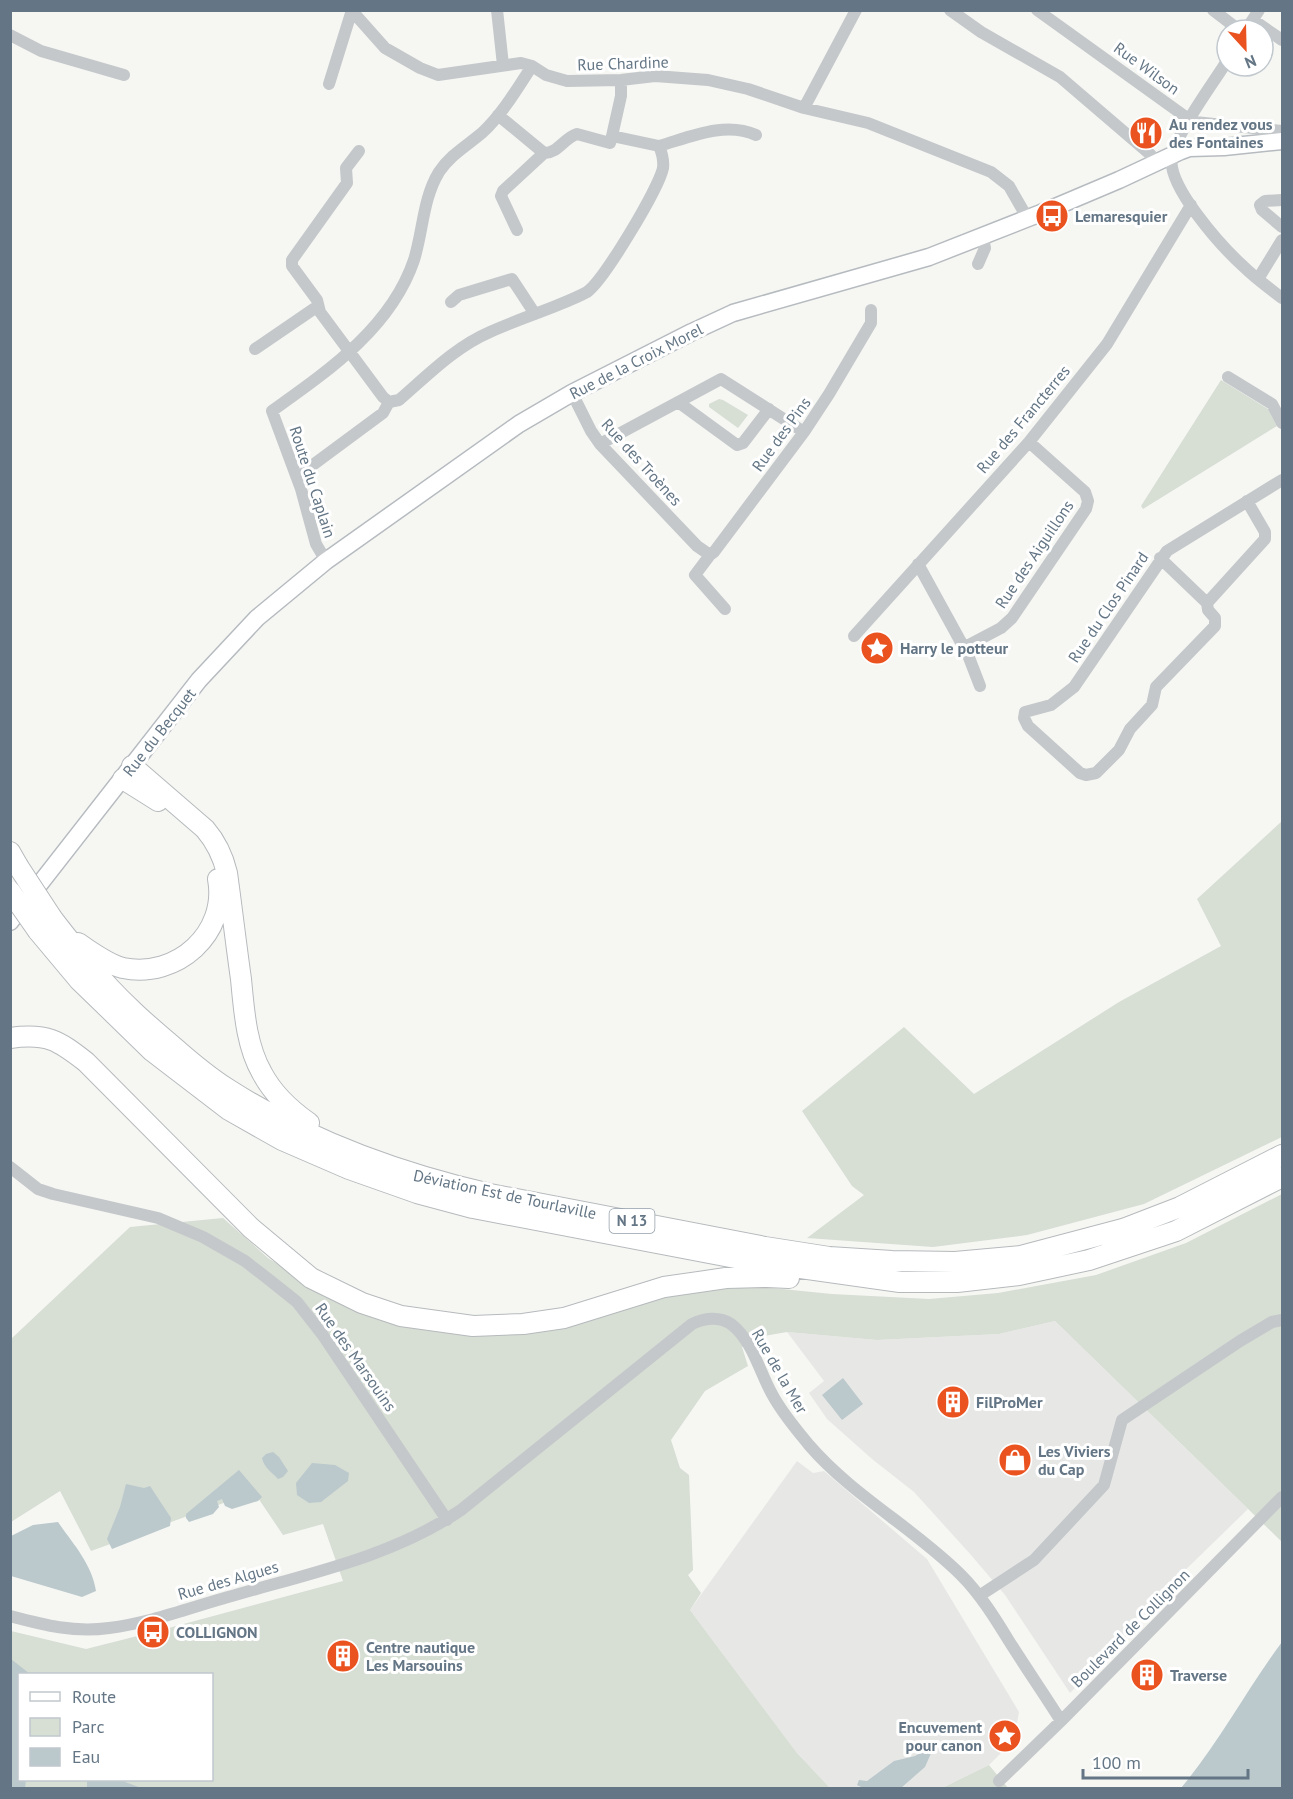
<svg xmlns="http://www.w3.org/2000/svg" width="1293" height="1799" font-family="'PT Sans',sans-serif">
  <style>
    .built { fill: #e7e8e6 }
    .green { fill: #d7ded4; fill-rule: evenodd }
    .water { fill: #bbc8cc }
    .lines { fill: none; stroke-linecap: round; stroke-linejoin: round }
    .secondary-casing { stroke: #b6bbc0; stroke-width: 19 }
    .trunk-casing { stroke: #b6babd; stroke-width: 22 }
    .minor { stroke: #c4c8cb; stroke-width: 12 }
    .secondary { stroke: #fff; stroke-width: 16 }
    .trunk { stroke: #fff; stroke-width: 20 }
    .trunk-bridge-casing { stroke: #b6babd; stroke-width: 22; stroke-linecap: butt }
    .trunk-bridge { stroke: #fff; stroke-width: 20 }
    .labels { text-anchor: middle; stroke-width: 6; stroke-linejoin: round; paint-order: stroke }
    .shield { fill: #fff; stroke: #929faa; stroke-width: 1.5 }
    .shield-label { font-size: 15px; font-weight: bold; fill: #647685 }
    .street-label { font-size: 16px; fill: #647685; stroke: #fff }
    .poi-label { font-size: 16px; font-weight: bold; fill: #647685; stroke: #fff; text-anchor: start }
  </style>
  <rect width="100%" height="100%" fill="#f6f7f3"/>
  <path class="built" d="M1055,1321L1248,1509L1134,1620L1126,1637L1070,1693L1005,1595L971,1555L914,1492L872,1459L827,1419L809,1393L824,1381L787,1332L877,1340L999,1334Z
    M797,1461L813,1473L824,1471L927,1559L1019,1712L1017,1723L1007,1732H1004L994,1740V1745L1001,1753L989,1765L942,1788H830L797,1753L690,1610Z"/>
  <path class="green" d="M1221,380L1268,409L1277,426L1143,509L1141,506Z
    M719,399L723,400L748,415L738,428L709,407V404Z
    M1282,821V1137L1144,1204L1027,1235L933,1247L807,1238L864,1195L852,1186L802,1111L904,1027L974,1094L1119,1002L1221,946L1197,899Z
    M1282,1194V1542L1055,1321L999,1334L877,1340L787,1332L764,1336L742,1347L748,1366L705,1391L671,1440L680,1468L689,1475L693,1570L688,1575L701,1593L690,1610L797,1753L830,1788H11V1631L86,1649L165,1629L343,1581L323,1524L283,1535L254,1492L91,1551L60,1491L11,1522V1339L130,1227L223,1218L268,1258L345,1306L423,1330L478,1335L633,1304L692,1290L724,1286L762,1287L832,1294L929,1299L998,1293L1096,1275L1186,1243ZM20,1674H212V1780H20Z
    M989,1765L1008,1788H942Z"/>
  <path class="water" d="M843,1378L863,1404L842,1420L822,1395Z
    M273,1452L279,1457L288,1471L283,1477L278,1479C272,1472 264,1468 262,1458L266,1454Z
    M312,1463L335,1465L349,1473L348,1481L321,1502L309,1503L297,1495L296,1483Z
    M239,1470L262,1497L258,1501L232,1509L225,1506L222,1499L217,1501L219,1507L213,1514L189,1522L186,1518V1514Z
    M126,1484L144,1488L150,1486L171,1518L170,1526L112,1549L107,1539L120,1507Z
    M58,1522C73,1544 92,1564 96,1591L82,1597L11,1576V1536L33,1525Z
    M1282,1642V1788H1181C1219,1743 1247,1689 1282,1642Z
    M11,1659L30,1674H20V1780H26L25,1788H11Z
    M929,1748L932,1751L925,1767L901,1788H863L857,1785L859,1780L867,1781L894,1761L915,1756Z
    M87,1780H120L141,1788H87Z"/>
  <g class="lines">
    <defs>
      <path id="secondary" d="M10,922L199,680L257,618L326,561L519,424L572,393L692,332L733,313L929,257L1041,213L1119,180L1181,151L1189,148L1224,147L1282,141"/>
      <path id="trunk" d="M132,766L205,829C217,843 223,856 227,873C232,909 236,944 241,979C244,1010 246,1045 262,1073C273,1094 289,1109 309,1123
        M123,779L158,801
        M10,852L18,866
        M52,918C76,949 101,981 130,1008C144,1022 159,1034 174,1047C191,1062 209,1077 228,1089C309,1141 398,1173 490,1194L765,1247L829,1257L892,1261L955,1262L1021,1256L1123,1229L1180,1207L1282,1155
        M38,931L79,980L152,1051L229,1110L282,1140L349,1169L417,1193L473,1208L751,1261L900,1282H957L1019,1275L1089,1260L1176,1231L1282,1177
        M78,943C92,952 107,964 123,968C177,979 228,933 218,879
        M10,1038C47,1033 58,1040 86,1062L251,1228L311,1278L362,1303L401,1316L473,1326L523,1324L564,1318L664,1287L726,1278L767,1277L789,1278"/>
    </defs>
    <use href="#secondary" class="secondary-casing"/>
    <use href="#trunk" class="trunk-casing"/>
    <path class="minor" d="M497,10L503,65
      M950,10L981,32L1060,77L1151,155L1154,164
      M1037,10L1190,120L1195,122L1282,131
      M1213,10L1239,30
      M353,12L385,48L420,68L438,75L521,63L532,66L546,75L567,81L621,80L655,76L708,80L748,89L804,108L868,123L991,172L1009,186L1028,219
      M1253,20L1282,40
      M1246,30L1259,10
      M10,35L41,51L124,75
      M1227,61C1212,85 1178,130 1172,157C1166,185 1222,247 1243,266C1255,278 1269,288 1282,298
      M329,84L352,10
      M804,108L856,10
      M612,136L621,96V80
      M659,146C690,137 725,121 756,135
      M359,151L346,168L347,183L292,260V266L317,300L320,312L383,397L389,402L399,400C428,375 455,347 490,332C512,322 536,314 558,305C568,301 578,297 587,292C604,280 659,188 663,168C664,160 662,153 659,146L612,136L610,143L577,134C564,138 557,154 544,153L498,115
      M1282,200L1265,201L1260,205L1262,210L1282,227
      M517,230L501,196L503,191L544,153
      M978,264L985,248L983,237
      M1258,279L1282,240
      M451,302L459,295L512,279L535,314
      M255,349L318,306
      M1228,377L1272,404L1282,423
      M572,393L591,431L600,444L697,546L710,555L714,552L804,432L829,394L871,323V310
      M678,402L737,445L743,443L769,409
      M600,444L721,379L804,432
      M306,470L383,413L389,402
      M1247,501L1265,532V539L1207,603L1208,610L1215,618V626L1156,687L1152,705L1130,729L1119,750L1096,773L1086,775L1080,773L1028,726L1024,718L1025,712L1051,705L1074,687L1167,551L1282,480
      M710,555L695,575L725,609
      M1160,558L1207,603
      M326,561L316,544L301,489L272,411C328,371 391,328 414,260C423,231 423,198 439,172C450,155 468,145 483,132C503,113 517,89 532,66
      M918,564L968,655L980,686
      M854,636L1029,442L1107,344L1191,205
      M963,648L1001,628L1012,618L1086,509L1088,501L1085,492L1029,442
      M10,1167L38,1189L53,1194L158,1218L203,1237L245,1261L272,1282L297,1302L322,1334L447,1520
      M979,1596L1034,1560L1104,1485L1122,1420L1240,1341L1272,1322L1282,1320
      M10,1616C44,1625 74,1633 109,1628C149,1623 189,1608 228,1597C307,1574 392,1557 461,1510L692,1324C704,1318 719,1316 731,1324C753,1341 759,1371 772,1394C782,1413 796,1429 809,1445C853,1496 914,1528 961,1575C980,1594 995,1618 1009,1641C1026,1668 1044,1694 1061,1721
      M999,1781L1061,1721L1282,1497"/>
    <use href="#secondary" class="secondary"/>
    <use href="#trunk" class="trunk"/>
    <defs>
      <path id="trunk-bridge" d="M18,866L52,918
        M10,891L38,931"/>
    </defs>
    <use href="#trunk-bridge" class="trunk-bridge-casing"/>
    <use href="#trunk-bridge" class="trunk-bridge"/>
  </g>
  <defs>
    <symbol id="restaurant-disc" viewBox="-11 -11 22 22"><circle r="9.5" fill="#ea521f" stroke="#fff"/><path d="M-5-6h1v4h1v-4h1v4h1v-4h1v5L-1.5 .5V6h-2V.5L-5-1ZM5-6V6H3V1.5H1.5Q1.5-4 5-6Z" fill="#fff"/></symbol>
    <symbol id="bus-disc" viewBox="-11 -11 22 22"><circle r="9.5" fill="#ea521f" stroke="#fff"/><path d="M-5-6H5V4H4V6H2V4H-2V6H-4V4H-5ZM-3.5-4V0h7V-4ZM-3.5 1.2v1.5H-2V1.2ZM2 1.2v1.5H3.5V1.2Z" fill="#fff"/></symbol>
    <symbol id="sight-disc" viewBox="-11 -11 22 22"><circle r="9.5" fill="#ea521f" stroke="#fff"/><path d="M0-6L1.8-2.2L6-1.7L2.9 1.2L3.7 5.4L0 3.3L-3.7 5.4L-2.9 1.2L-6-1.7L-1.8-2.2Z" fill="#fff"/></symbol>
    <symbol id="building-disc" viewBox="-11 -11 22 22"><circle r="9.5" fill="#ea521f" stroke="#fff"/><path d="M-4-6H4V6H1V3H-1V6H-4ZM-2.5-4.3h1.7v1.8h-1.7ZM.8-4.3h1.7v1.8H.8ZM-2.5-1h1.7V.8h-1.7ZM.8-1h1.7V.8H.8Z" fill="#fff"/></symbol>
    <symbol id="shop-disc" viewBox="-11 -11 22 22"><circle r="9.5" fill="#ea521f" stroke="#fff"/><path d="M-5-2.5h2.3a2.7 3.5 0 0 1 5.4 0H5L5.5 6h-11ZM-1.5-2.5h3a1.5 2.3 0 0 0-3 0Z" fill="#fff"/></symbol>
  </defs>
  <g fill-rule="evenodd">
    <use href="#restaurant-disc" x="1127" y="114" width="38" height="38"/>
    <use href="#bus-disc" x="1033" y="197" width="38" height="38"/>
    <use href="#sight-disc" x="858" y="629" width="38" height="38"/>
    <use href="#building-disc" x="934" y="1383" width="38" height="38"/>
    <use href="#shop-disc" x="996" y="1441" width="38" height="38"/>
    <use href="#bus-disc" x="134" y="1613" width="38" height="38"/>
    <use href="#building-disc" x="324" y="1637" width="38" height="38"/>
    <use href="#building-disc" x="1128" y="1656" width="38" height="38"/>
    <use href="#sight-disc" x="986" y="1717" width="38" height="38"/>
  </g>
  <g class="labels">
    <rect class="shield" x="609.5" y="1209" width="45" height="24" rx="4.5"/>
    <g class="shield-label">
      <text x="632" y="1226">N 13</text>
    </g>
    <g class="street-label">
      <text transform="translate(623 63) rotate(-2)" y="6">Rue Chardine</text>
      <text transform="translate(1147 68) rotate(36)" y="6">Rue Wilson</text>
      <text transform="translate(636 361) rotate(-27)" y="6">Rue de la Croix Morel</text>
      <text transform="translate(1023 419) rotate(-50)" y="6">Rue des Francterres</text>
      <text transform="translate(781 434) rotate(-54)" y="6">Rue des Pins</text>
      <text transform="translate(642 462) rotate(48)" y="6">Rue des Troènes</text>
      <text transform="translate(313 482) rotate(72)" y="6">Route du Caplain</text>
      <text transform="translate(1034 554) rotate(-56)" y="6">Rue des Aiguillons</text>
      <text transform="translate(1108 607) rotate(-56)" y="6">Rue du Clos Pinard</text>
      <text transform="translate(159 732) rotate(-52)" y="6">Rue du Becquet</text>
      <text transform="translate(505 1194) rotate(12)" y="6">Déviation Est de Tourlaville</text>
      <text transform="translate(356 1357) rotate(55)" y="6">Rue des Marsouins</text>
      <text transform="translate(780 1371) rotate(60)" y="6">Rue de la Mer</text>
      <text transform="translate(228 1580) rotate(-16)" y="6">Rue des Algues</text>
      <text transform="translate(1130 1628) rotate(-45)" y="6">Boulevard de Collignon</text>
    </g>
    <g class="poi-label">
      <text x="1169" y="130">Au rendez vous<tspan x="1169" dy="18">des Fontaines</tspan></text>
      <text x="1075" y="222">Lemaresquier</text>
      <text x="900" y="654">Harry le potteur</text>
      <text x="976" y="1408">FilProMer</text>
      <text x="1038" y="1457">Les Viviers<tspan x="1038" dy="18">du Cap</tspan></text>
      <text x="176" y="1638">COLLIGNON</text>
      <text x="366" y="1653">Centre nautique<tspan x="366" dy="18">Les Marsouins</tspan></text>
      <text x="1170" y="1681">Traverse</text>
      <text x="982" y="1733" text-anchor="end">Encuvement<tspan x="982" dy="18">pour canon</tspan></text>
    </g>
  </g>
  <rect width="1293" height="1799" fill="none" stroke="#647685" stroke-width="24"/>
  <rect x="18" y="1673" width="195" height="108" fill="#ffffff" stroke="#c1c8ce" stroke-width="1.5"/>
  <rect x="30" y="1692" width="30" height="9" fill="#ffffff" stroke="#c1c8ce" stroke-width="1.5"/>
  <text x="72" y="1703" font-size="18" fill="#647685">Route</text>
  <rect x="30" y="1718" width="30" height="18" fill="#d7ded4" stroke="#c1c8ce" stroke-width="1.5"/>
  <text x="72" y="1733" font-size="18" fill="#647685">Parc</text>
  <rect x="30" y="1748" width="30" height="18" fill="#bbc8cc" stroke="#c1c8ce" stroke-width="1.5"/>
  <text x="72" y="1763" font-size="18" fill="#647685">Eau</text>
  <g transform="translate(1245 48) rotate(158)"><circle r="28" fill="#ffffff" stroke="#c1c8ce" stroke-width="1.5"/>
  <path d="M0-4.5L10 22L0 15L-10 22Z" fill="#ea521f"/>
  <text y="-9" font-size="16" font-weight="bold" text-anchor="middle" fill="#647685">N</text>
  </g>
  <path d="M1083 1769v9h165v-9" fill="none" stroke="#647685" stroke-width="3"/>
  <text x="1092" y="1769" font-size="18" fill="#647685" stroke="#ffffff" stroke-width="4.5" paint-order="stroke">100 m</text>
</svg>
